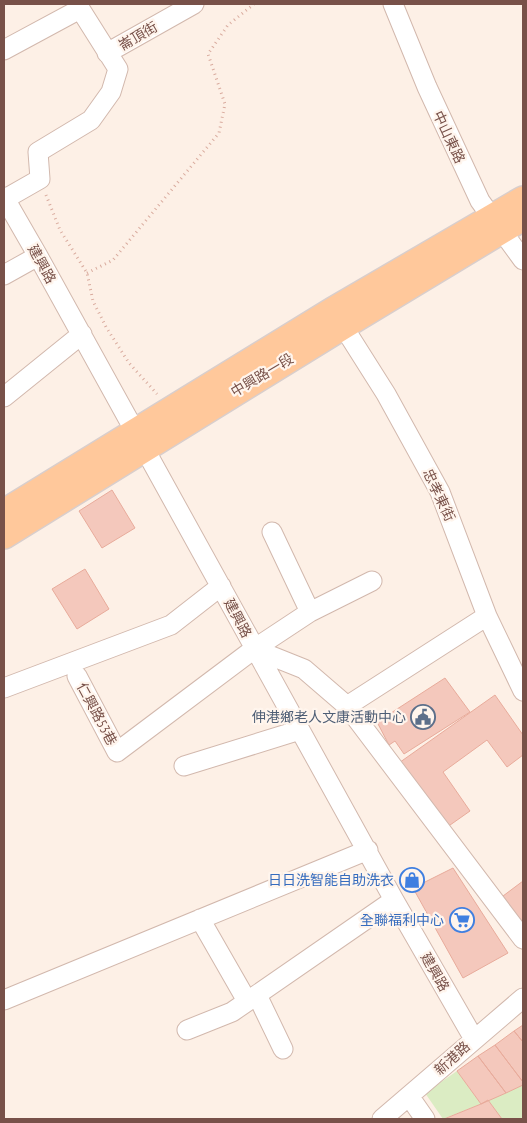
<svg xmlns="http://www.w3.org/2000/svg" width="527" height="1123" font-family="'PT Sans Narrow','Noto Sans TC',sans-serif">
  <style>
    .green { fill: #dbecc3 }
    .building { fill: #f4c8bc; stroke: #e8ab9b }
    .lines { fill: none; stroke-linecap: round; stroke-linejoin: round }
    .minor-casing { stroke: #d2b8ad; stroke-width: 21 }
    .major-casing { stroke: #d9cecc; stroke-width: 28 }
    .path { stroke: #d9ab9e; stroke-width: 3; stroke-dasharray: 1 4; stroke-linecap: butt }
    .minor { stroke: #fff; stroke-width: 19 }
    .major { stroke: #ffc89b; stroke-width: 25 }
    .labels { text-anchor: middle; stroke-width: 4.5; stroke-linejoin: round; paint-order: stroke }
    .street-label { font-size: 14px; fill: #785149; stroke: #fff5ed }
    .service-label { font-size: 14px; fill: #4e5e75; stroke: #fff5ed; text-anchor: end }
    .shop-label { font-size: 14px; fill: #366cbe; stroke: #fff5ed; text-anchor: end }
  </style>
  <rect width="100%" height="100%" fill="#fdf0e6"/>
  <path class="green" d="M457,1071L481,1104L443,1119L425,1093Z
    M523,1085V1119H502L488,1100Z"/>
  <path class="building" d="M112,490L135,528L102,548L79,511Z
    M85,569L109,609L77,629L52,589Z
    M445,678L470,712L404,754L395,741L389,745L377,722Z
    M495,695L523,735V755L507,767L487,740L443,772L470,811L443,830L396,765Z
    M453,868L508,953L463,978L413,888Z
    M523,881V931L499,899Z
    M523,1025V1042L514,1031Z
    M514,1031L523,1042V1082L495,1045Z
    M495,1045L523,1082V1085L506,1093L478,1056Z
    M478,1056L506,1093L481,1104L457,1071Z
    M488,1100L502,1119H444L481,1104Z"/>
  <g class="lines">
    <defs>
      <path id="minor" d="M393,4L427,87L480,201L523,260
        M4,50L80,9
        M107,53L194,4
        M4,197L38,256L394,900L474,1039
        M5,199L40,179L38,152L91,120L111,92L118,69L77,4
        M4,275L38,256
        M336,315L386,394L440,492L487,616L523,691
        M4,397L82,334
        M272,532L310,612
        M254,649L304,669L347,706L523,939
        M77,676L117,752L254,649L310,612L372,581
        M4,688L171,625L221,586
        M347,706L487,616
        M184,766L300,730
        M200,919L247,1001
        M257,995L283,1049
        M4,1000L368,850
        M187,1030L232,1012L394,900
        M409,1096L425,1119
        M382,1119L523,998"/>
      <path id="major" d="M4,512L333,310L523,199
        M4,536L344,326L523,218"/>
    </defs>
    <use href="#minor" class="minor-casing"/>
    <use href="#major" class="major-casing"/>
    <path class="path" d="M46,195L60,230L87,273L93,301L106,327L129,363L157,394
      M87,273L113,260L219,133L225,104L208,54L228,25L254,4"/>
    <use href="#minor" class="minor"/>
    <use href="#major" class="major"/>
  </g>
  <defs>
    <symbol id="civic-ring" viewBox="-11 -11 22 22"><circle r="9.5" fill="#fff5ed" stroke="#5c6f8a" stroke-width="1.5"/><path d="M-.6-6.5H3V-4.5H.6V-3L4-1V1h2V6H-6V1h2V-1L-.6-3ZM-1.2 2.5V6h2.4V2.5Z" fill="#5c6f8a"/></symbol>
    <symbol id="shop-ring" viewBox="-11 -11 22 22"><circle r="9.5" fill="#fff5ed" stroke="#3f7fe0" stroke-width="1.5"/><path d="M-5-2.5h2.3a2.7 3.5 0 0 1 5.4 0H5L5.5 6h-11ZM-1.5-2.5h3a1.5 2.3 0 0 0-3 0Z" fill="#3f7fe0"/></symbol>
    <symbol id="supermarket-ring" viewBox="-11 -11 22 22"><circle r="9.5" fill="#fff5ed" stroke="#3f7fe0" stroke-width="1.5"/><path d="M-6-5.5h2.5l.6 2H6L4.5 2H-2.5L-4.4-4H-6ZM-1.5 3.2a1.3 1.3 0 1 0 .1 0ZM3 3.2a1.3 1.3 0 1 0 .1 0Z" fill="#3f7fe0"/></symbol>
  </defs>
  <g fill-rule="evenodd">
    <use href="#civic-ring" x="409" y="703" width="28" height="28"/>
    <use href="#shop-ring" x="398" y="866" width="28" height="28"/>
    <use href="#supermarket-ring" x="448" y="906" width="28" height="28"/>
  </g>
  <g class="labels">
    <g class="street-label">
      <text transform="translate(138 36) rotate(-30)" y="5">崙頂街</text>
      <text transform="translate(449 137) rotate(65)" y="5">中山東路</text>
      <text transform="translate(42 264) rotate(61)" y="5">建興路</text>
      <text transform="translate(262 375) rotate(-31)" y="5">中興路一段</text>
      <text transform="translate(439 495) rotate(65)" y="5">忠孝東街</text>
      <text transform="translate(238 618) rotate(62)" y="5">建興路</text>
      <text transform="translate(97 714) rotate(62)" y="5">仁興路53巷</text>
      <text transform="translate(435 972) rotate(60)" y="5">建興路</text>
      <text transform="translate(452 1058) rotate(-42)" y="5">新港路</text>
    </g>
    <g class="service-label">
      <text x="406" y="722">伸港鄉老人文康活動中心</text>
    </g>
    <g class="shop-label">
      <text x="394" y="885">日日洗智能自助洗衣</text>
      <text x="444" y="925">全聯福利中心</text>
    </g>
  </g>
  <rect width="527" height="1123" fill="none" stroke="#785149" stroke-width="10"/>
</svg>
